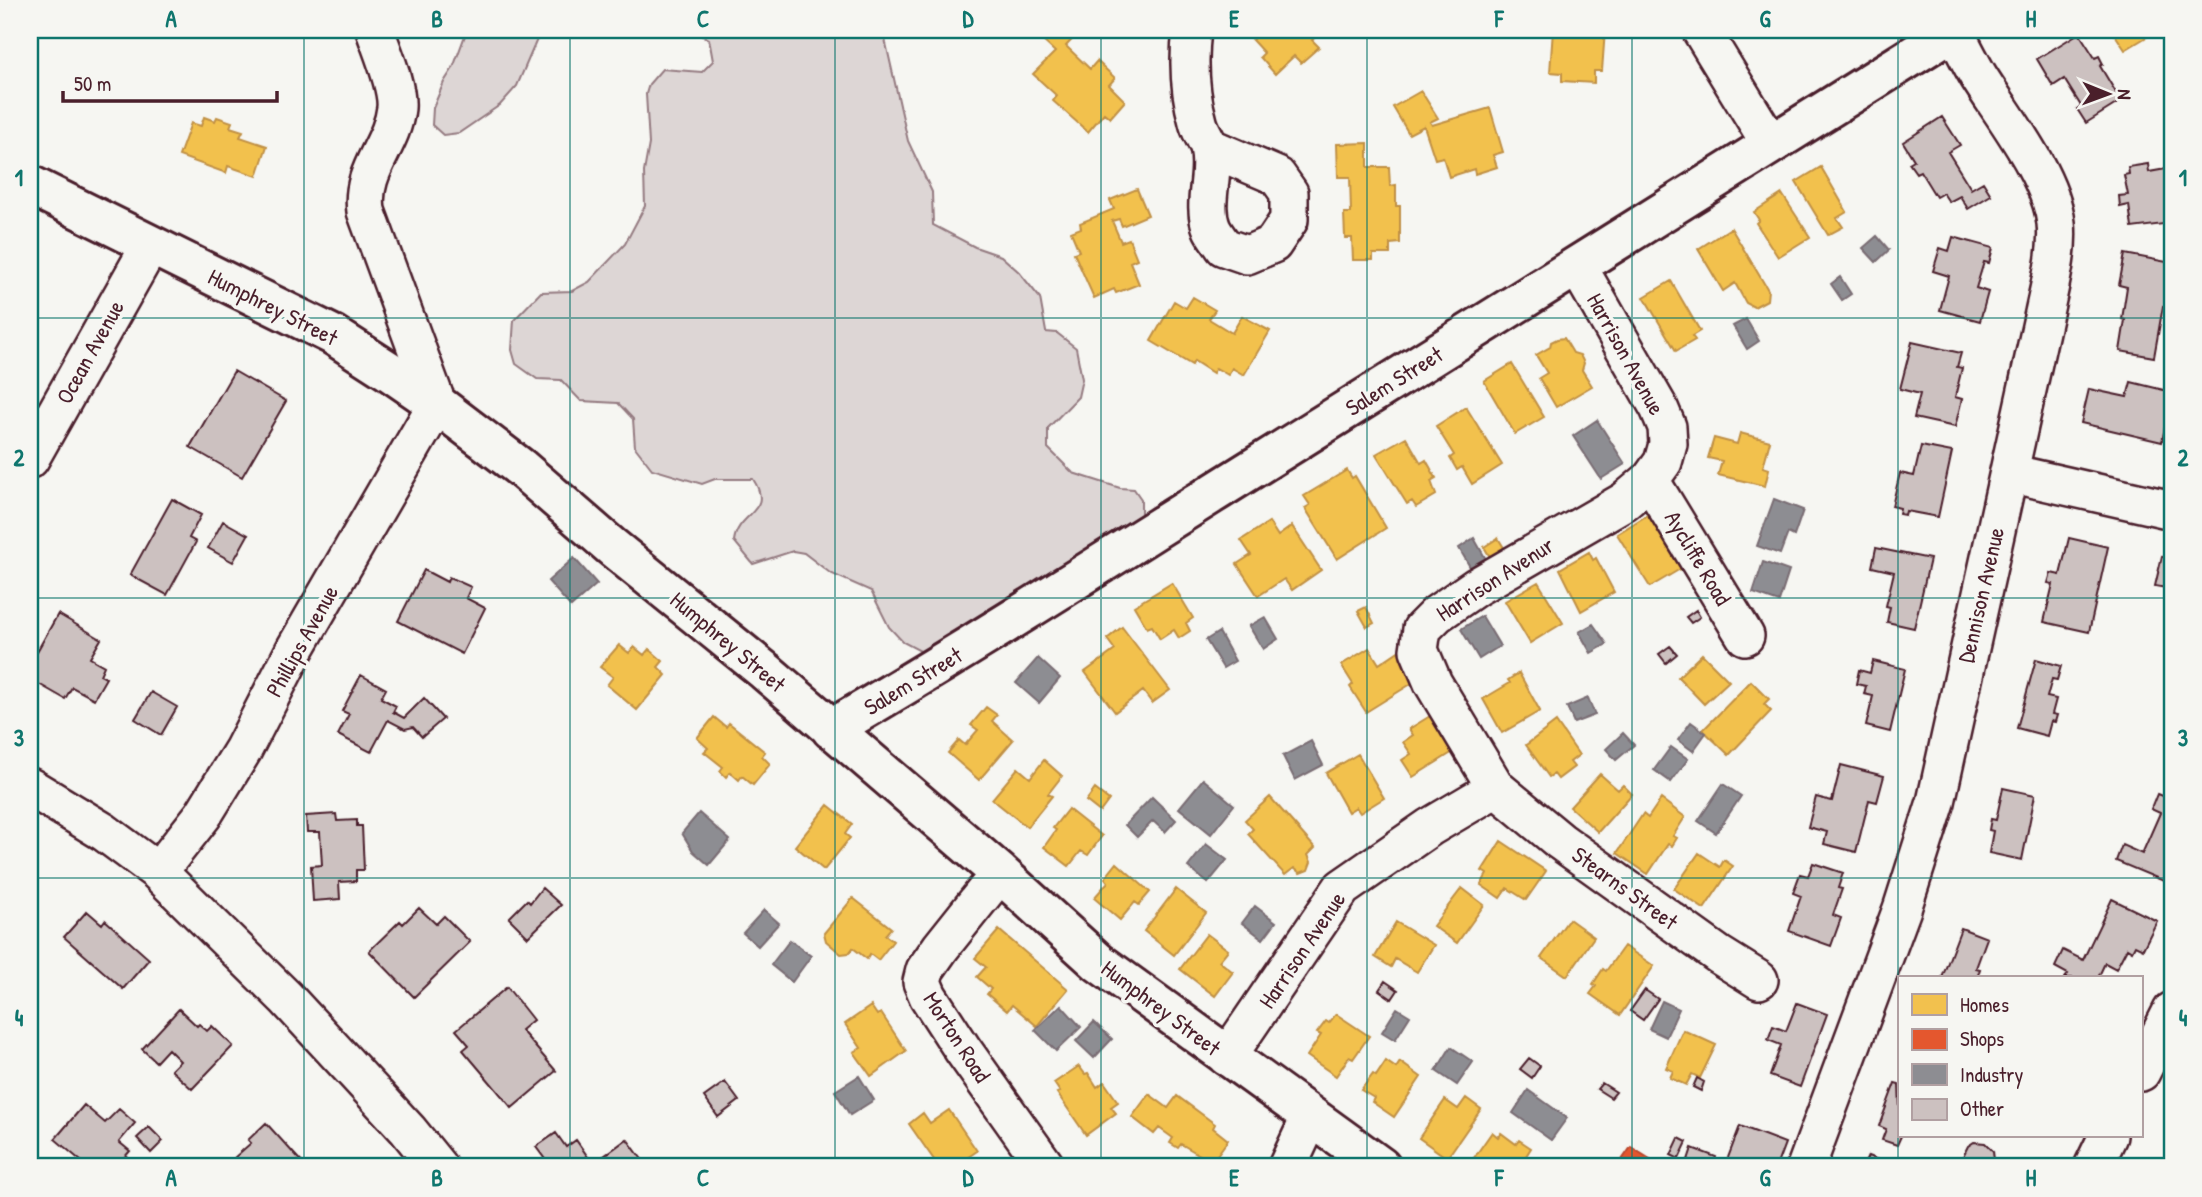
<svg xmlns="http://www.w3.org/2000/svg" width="2202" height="1197" font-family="'Patrick Hand',sans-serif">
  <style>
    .green { fill: #ddd6d5; stroke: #947a80; stroke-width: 2 }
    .homes { fill: #f2c14e; stroke: #c09044; stroke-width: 2 }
    .shops { fill: #e4572e; stroke: #b6462d; stroke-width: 2 }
    .industry { fill: #8d8d92; stroke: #796c73; stroke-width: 2 }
    .building { fill: #ccc1c0; stroke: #4a1f2b; stroke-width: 2 }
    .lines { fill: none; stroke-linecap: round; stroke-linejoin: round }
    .minor-casing { stroke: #4a1f2b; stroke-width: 42 }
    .major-casing { stroke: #4a1f2b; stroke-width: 44 }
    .minor { stroke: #f6f6f2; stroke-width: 37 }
    .major { stroke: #f6f6f2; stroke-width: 38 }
    .grid { fill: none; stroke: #0f766e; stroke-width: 2; stroke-opacity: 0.55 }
    .labels { text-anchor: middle; stroke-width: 7; stroke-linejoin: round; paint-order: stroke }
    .street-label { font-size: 23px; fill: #4a1f2b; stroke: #f6f6f2 }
    .neatline { fill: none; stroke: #0f766e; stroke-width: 2.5 }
    .grid-label { font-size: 23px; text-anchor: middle; font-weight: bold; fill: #0f766e }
  </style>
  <rect width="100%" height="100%" fill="#f6f6f2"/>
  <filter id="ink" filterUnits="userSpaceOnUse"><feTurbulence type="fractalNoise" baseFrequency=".0143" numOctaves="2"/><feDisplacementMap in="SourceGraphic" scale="14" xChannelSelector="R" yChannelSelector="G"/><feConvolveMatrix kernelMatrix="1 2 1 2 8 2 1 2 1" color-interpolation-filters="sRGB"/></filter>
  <g filter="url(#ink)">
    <path class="green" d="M467,30H541L517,86L500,105L459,133L443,135L432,125L433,108L444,82L453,68Z
      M691,30H883L908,141L932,192L933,225L975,247L1001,256L1019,272L1040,298L1046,332L1057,333L1076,348L1082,379L1078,397L1048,428V448L1073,473L1120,488L1134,489L1141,499V520L938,648L922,652L903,642L889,627L871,591L830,573L804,553L793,551L753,564L734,541C738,511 775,513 753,479H715L702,484L652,469L635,447L633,419L618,403L581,401L561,380L537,379L516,364L512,350L514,320L541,292L572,291L589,282L625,244L645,206L644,172L649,144L646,94L649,84L662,69L702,72L713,61L709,39Z"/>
    <path class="homes" d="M1050,30H1081L1066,46L1090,69L1097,61L1115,78L1109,85L1125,101L1110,118L1104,113L1088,132L1053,101L1057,96L1033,74L1055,52L1041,39Z
      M1263,30H1323L1312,40L1319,47L1301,63L1294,56L1275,74L1260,57L1264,53L1252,40Z
      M1553,30H1605L1602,71H1594V83L1562,81V73L1550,72Z
      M2112,30H2158L2125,50Z
      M1421,91L1438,118L1430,122L1432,125L1490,108L1503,152L1493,155L1497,167L1475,174L1474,169L1449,177L1443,157L1435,159L1424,126L1409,134L1393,107Z
      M204,117L215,121L217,117L232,122L230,127L243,131L240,137L267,146L257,176L228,166L226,173L179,156L191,123L201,126Z
      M1368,143V167H1389L1390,186L1396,185V206H1400V243L1390,244V254H1373V260H1353L1352,238H1345L1344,213H1351L1350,177H1338L1337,144Z
      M1821,167L1847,212L1837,218L1843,227L1828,235L1796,182Z
      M1137,189L1148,215L1122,226L1119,219L1112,221L1121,242L1129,239L1137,259L1130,262L1139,284L1116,293L1114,289L1094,298L1074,253L1079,251L1071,232L1081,228L1080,223L1114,209L1110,200Z
      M1782,194L1810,237L1778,257L1756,223L1759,220L1754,212Z
      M1731,228L1768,290L1767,300L1754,307L1746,303L1735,283L1723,291L1698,249Z
      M1671,281L1700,331L1692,336L1695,340L1676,351L1644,297Z
      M1193,297L1215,310L1209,319L1232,333L1242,316L1270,331L1244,375L1232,368L1228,375L1216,368L1213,373L1194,361L1192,365L1151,341L1174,301L1186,308Z
      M1564,338L1573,353L1580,355L1584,363L1582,370L1592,386L1556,407L1539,378L1547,373L1536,355L1550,347L1551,342L1557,339Z
      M1512,364L1544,417L1515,434L1484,381Z
      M1466,407L1502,465L1472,484L1462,467L1457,470L1450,458L1454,455L1436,426Z
      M1740,433L1770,441L1763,467L1769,469L1765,486L1718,475L1722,461L1708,458L1714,438L1737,444Z
      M1406,437L1421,463L1426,460L1436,478L1431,481L1436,495L1416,507L1412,501L1407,504L1376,454Z
      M1347,470L1352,478L1355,476L1386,528L1337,559L1305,508L1310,505L1304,496Z
      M1649,514L1682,568L1650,587L1617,534Z
      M1269,522L1278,536L1292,526L1321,570L1292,590L1284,579L1258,596L1237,564L1251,555L1241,540Z
      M1498,538L1506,551L1492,560L1484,547Z
      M1589,552L1593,560L1596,558L1614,592L1581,611L1560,569Z
      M1538,582L1563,623L1530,643L1505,601Z
      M1172,583L1193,618L1186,623L1190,631L1179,638L1174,630L1160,639L1152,626L1147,628L1134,606Z
      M1366,607L1374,623L1367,627L1358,611Z
      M1122,627L1170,690L1152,703L1143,691L1115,712L1085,672L1115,650L1107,639Z
      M619,645L629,653L634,647L644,655L649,649L663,661L658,667L666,675L637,710L607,685L613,677L600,667Z
      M1369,648L1379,664L1400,650L1419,679L1366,712L1350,687L1353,684L1341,665Z
      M1702,654L1729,681L1704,704L1678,677Z
      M1519,673L1540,711L1502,733L1483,699L1510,683L1508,680Z
      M1751,681L1769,699L1764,704L1771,711L1729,755L1703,730Z
      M986,707L997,715L992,721L1013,740L979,780L948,753L959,740L965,745L978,730L971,725Z
      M1430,716L1453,752L1413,777L1402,760L1411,754L1403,742L1413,735L1409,729Z
      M714,717L726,727L729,723L765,752L762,756L770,764L753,785L742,776L739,780L730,772L726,777L720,771L723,767L704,752L708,748L697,738Z
      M1556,722L1579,755L1570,762L1574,767L1558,779L1554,774L1549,777L1526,745Z
      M1358,754L1384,798L1360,813L1356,807L1348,812L1326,773Z
      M1044,760L1062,776L1048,794L1052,796L1027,827L992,799L1018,768L1030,778Z
      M1600,774L1618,790L1623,785L1632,794L1598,832L1570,807Z
      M1095,789L1109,800L1100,812L1086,801Z
      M1270,797L1315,848L1308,855L1311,862L1308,870L1300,873L1294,868L1285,875L1248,834L1253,829L1245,820Z
      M1661,799L1685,817L1673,836L1677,838L1672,846L1668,844L1648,874L1617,853L1643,814L1648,818Z
      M828,805L852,824L845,834L850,838L824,870L795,846Z
      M1068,809L1102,836L1088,855L1081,851L1069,866L1044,847L1056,830L1053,828Z
      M1501,841L1546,871L1526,900L1507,888L1500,898L1481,885L1487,874L1482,871Z
      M1699,853L1720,867L1724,860L1733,866L1704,909L1674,889Z
      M1117,863L1150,892L1139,905L1135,902L1120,920L1094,898L1108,882L1105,878Z
      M1462,888L1484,905L1457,943L1433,926Z
      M1176,889L1206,913L1174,955L1144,931Z
      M853,898L891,928L885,935L893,941L878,960L870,954L867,959L853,948L849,953L841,954L826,941L824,933Z
      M1569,919L1594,937L1567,976L1541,958Z
      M1396,922L1434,945L1417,972L1395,959L1391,967L1375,957Z
      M999,930L1068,989L1037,1026L1012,1005L1007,1011L987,994L991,989L977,977L986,967L975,958Z
      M1207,934L1228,950L1219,961L1233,972L1215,996L1180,969Z
      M1624,946L1654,966L1620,1015L1590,994L1596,986L1593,984L1603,969L1606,971Z
      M871,1006L877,1015L881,1013L906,1051L871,1076L854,1052L861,1048L845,1024Z
      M1336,1014L1369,1036L1353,1059L1349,1057L1336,1076L1307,1056L1321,1035L1317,1033L1326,1021L1329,1023Z
      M1683,1030L1716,1045L1700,1078L1692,1074L1686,1085L1670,1078L1673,1071L1666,1068Z
      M1386,1061L1396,1068L1400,1062L1421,1077L1394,1117L1372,1102L1374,1098L1361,1090L1373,1074L1376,1076Z
      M1079,1066L1085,1074L1088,1073L1097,1087L1104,1082L1118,1102L1111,1107L1116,1113L1086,1135L1057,1093L1060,1092L1054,1083Z
      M1149,1094L1168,1108L1177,1096L1215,1124L1213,1128L1228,1140L1212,1162L1181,1144L1178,1148L1170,1143L1173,1138L1159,1128L1154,1134L1132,1117Z
      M1466,1098L1481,1109L1447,1158L1419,1138L1445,1100L1458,1109Z
      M949,1110L977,1151L954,1167H939L909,1124L923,1113L930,1123Z
      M1492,1132L1498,1137L1501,1133L1516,1144L1519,1140L1531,1148L1519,1167H1472L1469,1165Z"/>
    <path class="shops" d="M1631,1147L1650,1159L1644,1167H1617Z"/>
    <path class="industry" d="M1877,236L1889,250L1876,262L1863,248Z
      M1840,277L1851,294L1842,300L1831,284Z
      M1746,319L1759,341L1747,349L1733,326Z
      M1597,420L1625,464L1601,479L1573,436Z
      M1774,499L1803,510L1794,536L1788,533L1780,554L1757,546Z
      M1474,538L1488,563L1473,572L1459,548Z
      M574,558L597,584L571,607L548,581Z
      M1763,562L1789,571L1779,602L1753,593Z
      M1482,616L1500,646L1479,659L1461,629Z
      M1265,617L1278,639L1263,649L1249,626Z
      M1593,624L1607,644L1591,653L1579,632Z
      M1219,632L1235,661L1223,668L1206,640Z
      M1038,658L1060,678L1039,703L1016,683Z
      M1588,698L1595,715L1574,723L1567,707Z
      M1691,722L1706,733L1693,751L1678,740Z
      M1623,733L1634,745L1616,760L1606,749Z
      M1311,741L1323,765L1295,780L1283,756Z
      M1671,747L1688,759L1671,782L1654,770Z
      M1203,779L1234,805L1211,834L1179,808Z
      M1723,784L1741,796L1716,833L1698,821Z
      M1152,797L1176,820L1165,832L1153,821L1137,837L1125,825Z
      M699,813L730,840L709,865L693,851L682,833Z
      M1206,844L1227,860L1208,883L1188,867Z
      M1255,906L1276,922L1263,939L1242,923Z
      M764,910L779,923L758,946L743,933Z
      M790,940L811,956L792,982L771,965Z
      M1662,1001L1679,1009L1666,1037L1649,1029Z
      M1061,1005L1081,1027L1056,1051L1035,1030Z
      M1397,1008L1410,1016L1395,1040L1382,1032Z
      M1094,1022L1112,1039L1094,1058L1076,1041Z
      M1451,1047L1473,1062L1457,1085L1436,1071Z
      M859,1076L874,1100L850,1115L835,1091Z
      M1528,1090L1567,1118L1551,1140L1513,1113Z"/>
    <path class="building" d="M2079,33L2095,58L2099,56L2103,64L2100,66L2121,101L2086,123L2077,109L2081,106L2064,79L2053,86L2037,59Z
      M1942,117L1960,145L1948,152L1971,189L1983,182L1991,195L1968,209L1960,196L1949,202L1943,193L1936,197L1920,171L1916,173L1909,163L1914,160L1903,142Z
      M2148,164L2149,172L2166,169L2172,223L2132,228L2129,205L2120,207L2119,196L2128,195L2124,175L2129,174L2128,167Z
      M1953,237L1993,248L1989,263L1984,262L1976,288L1988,292L1980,321L1940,310L1949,276L1933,271L1940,248L1949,251Z
      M2125,254L2172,263L2170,282L2172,283V308L2163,306L2154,357L2120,351L2125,320L2122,319L2127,287L2119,285Z
      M1912,342L1961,353L1957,367L1962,368L1955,397L1962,399L1955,427L1914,418L1920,394L1900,389Z
      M234,371L286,401L242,477L190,447Z
      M2131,382L2172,392L2162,442L2081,423L2089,389L2127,397Z
      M1921,446L1952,452L1938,517L1906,511L1905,515L1899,514L1900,508L1892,506L1900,473L1914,476Z
      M172,499L201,515L189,538L196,542L167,595L130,575Z
      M223,521L248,535L233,562L208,548Z
      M2069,538L2108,547L2089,632L2044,622L2053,584L2048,583L2051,573L2060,575Z
      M1876,548L1930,559L1914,628L1887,622L1890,607L1886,606L1894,572L1872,567Z
      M2162,556L2172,559V589L2155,586Z
      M424,570L447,582L449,577L471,587L466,598L485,608L462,654L398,621Z
      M1696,610L1700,617L1691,623L1686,617Z
      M58,614L101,639L90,658L104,666L100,675L106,678L94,699L72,687L65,699L30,679V664Z
      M1670,646L1677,654L1666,663L1659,654Z
      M2036,659L2061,666L2057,680L2052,679L2047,697L2056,699L2052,714L2057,715L2055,722L2051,721L2047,736L2017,728Z
      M1873,661L1905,669L1890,732L1866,726L1873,696L1864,694L1866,686L1856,684L1859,670L1870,673Z
      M361,675L386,689L381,698L396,706L393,712L404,718L424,698L443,719L422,737L413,727L405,729L388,720L371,752L338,735L349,714L342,711Z
      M151,692L177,707L161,735L135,719Z
      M1841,765L1884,776L1877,802L1869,800L1856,852L1824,844L1827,832L1808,827L1816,797L1832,801Z
      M2003,788L2035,795L2022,860L1989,853L1993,831L1989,830L1991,819L1996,820Z
      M2157,794L2172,800L2171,884L2116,861L2122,845L2142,854L2160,813L2151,809Z
      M336,814L337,821L357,820V826H362L364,870H356V881L339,882L340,899L313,901L311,866L322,865L320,832H307L306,816Z
      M1813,863L1843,873L1838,888L1842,889L1833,915L1841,918L1831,946L1789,931L1801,896L1793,893L1800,874L1808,876Z
      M542,888L561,905L528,937L509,918L527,900L530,903Z
      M2112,899L2157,921L2143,949L2135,945L2132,951L2127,948L2116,969L2105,963L2098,978H2065L2068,974L2055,967L2063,950L2083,960Z
      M419,908L436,924L444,916L470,942L414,997L369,951L400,921L403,924Z
      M87,911L102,924L105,920L149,959L123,989L64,937Z
      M1961,928L1987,938L1976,968L1980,969L1977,978H1942Z
      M1385,981L1398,990L1392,999L1379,990Z
      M507,987L533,1020L521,1030L556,1071L512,1108L463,1050L469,1045L456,1030Z
      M1645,990L1658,999L1643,1020L1630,1011Z
      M1797,1003L1827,1014L1800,1087L1770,1076L1781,1045L1768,1040L1773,1026L1786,1031Z
      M179,1009L197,1026L199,1024L207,1031L212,1026L233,1046L192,1089L171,1070L180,1061L168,1049L156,1062L142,1049Z
      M1529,1058L1540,1066L1532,1078L1520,1069Z
      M1697,1078L1704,1082L1701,1091L1693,1087Z
      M725,1082L739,1101L718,1117L704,1097Z
      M1602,1083L1616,1092L1611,1098L1597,1089Z
      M1895,1083L1899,1084L1901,1136L1897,1145L1882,1140L1886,1129L1879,1126Z
      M84,1105L105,1123L119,1109L135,1123L119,1142L130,1151L116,1167H88L55,1139Z
      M266,1123L306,1167H244L235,1157L251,1143L248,1140Z
      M1740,1126L1785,1143L1776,1167H1737L1726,1163Z
      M149,1127L163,1141L151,1153L137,1138Z
      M556,1133L566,1147L576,1140L593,1164L627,1139L646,1165L643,1167H545L544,1165L547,1162L536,1147Z
      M1679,1138L1687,1142L1679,1159L1671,1155Z
      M1974,1142L1985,1143L1993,1151L1994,1160L1991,1167H1968L1964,1161V1154L1968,1146Z
      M1692,1148L1716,1157L1713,1167H1700L1687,1163Z
      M1868,1156L1895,1167H1863Z"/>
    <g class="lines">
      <defs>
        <path id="minor" d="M1192,30C1188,62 1189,90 1198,122C1200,131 1206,138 1209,147C1216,174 1201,203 1212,229C1215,235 1220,241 1224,247L1247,255L1273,244L1289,220V193L1277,176L1209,147
          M1701,30L1770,143
          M1578,267L1659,408L1667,427L1668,444L1663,462L1650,480L1625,501L1476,587L1437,614L1422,629L1419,650L1433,683L1496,788L1560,841L1719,955L1759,980
          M30,459L150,246
          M2009,473L2172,510
          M1650,480L1745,636
          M30,787L104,832L158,872L286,998L408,1130L438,1167
          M158,872L203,815L243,750L295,649L437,404L366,211C360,170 392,146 396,108C398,87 382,51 375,30
          M1000,873L941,947L925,970L922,982L928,996L963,1050L1046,1167
          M1227,1057L1342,888L1430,827L1496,788
          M2141,1072L2172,1011
          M1287,1167L1310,1118
          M1806,1167L1902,909L1936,802L2044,313C2050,284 2059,252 2056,223C2051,176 2004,117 1979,77C1970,62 1962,46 1954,30
          M2093,1167L2108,1136"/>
        <path id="major" d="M30,185L333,335L389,371L437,404L521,468L612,547L765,671L1000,873L1098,962L1381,1167
          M831,729C975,645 1114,555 1255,467C1488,321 1721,176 1954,30"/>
      </defs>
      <use href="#minor" class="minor-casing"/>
      <use href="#major" class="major-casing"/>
      <use href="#minor" class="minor"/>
      <use href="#major" class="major"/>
    </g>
  </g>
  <path class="grid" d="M304,30V1167M570,30V1167M835,30V1167M1101,30V1167M1367,30V1167M1632,30V1167M1898,30V1167M30,318H2172M30,598H2172M30,878H2172"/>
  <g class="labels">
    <g class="street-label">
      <text transform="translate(273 307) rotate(27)" y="8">Humphrey Street</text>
      <text transform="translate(90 352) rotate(-61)" y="8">Ocean Avenue</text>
      <text transform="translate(1626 354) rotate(61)" y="8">Harrison Avenue</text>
      <text transform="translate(1394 381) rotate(-32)" y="8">Salem Street</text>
      <text transform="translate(1698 558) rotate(59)" y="8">Aycliffe Road</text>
      <text transform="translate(1495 579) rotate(-33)" y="8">Harrison Avenur</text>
      <text transform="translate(1981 595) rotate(-77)" y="8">Dennison Avenue</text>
      <text transform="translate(302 641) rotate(-61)" y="8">Phillips Avenue</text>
      <text transform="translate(728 642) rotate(40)" y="8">Humphrey Street</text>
      <text transform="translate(913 681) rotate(-31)" y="8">Salem Street</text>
      <text transform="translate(1625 888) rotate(36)" y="8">Stearns Street</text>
      <text transform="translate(1302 950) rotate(-56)" y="8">Harrison Avenue</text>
      <text transform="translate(1161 1008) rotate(37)" y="8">Humphrey Street</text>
      <text transform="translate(957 1037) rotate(57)" y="8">Morton Road</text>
    </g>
  </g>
  <rect width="2202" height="1197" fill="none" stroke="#f6f6f2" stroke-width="77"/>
  <rect x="1898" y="976" width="245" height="161" fill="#f6f6f2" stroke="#b1a0a2" stroke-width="2"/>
  <rect x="1912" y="994" width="35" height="21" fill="#f2c14e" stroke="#b1a0a2" stroke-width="2"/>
  <text x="1960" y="1012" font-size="21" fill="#4a1f2b">Homes</text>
  <rect x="1912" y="1029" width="35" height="21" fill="#e4572e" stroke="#b1a0a2" stroke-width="2"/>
  <text x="1960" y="1046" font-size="21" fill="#4a1f2b">Shops</text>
  <rect x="1912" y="1064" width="35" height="21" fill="#8d8d92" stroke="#b1a0a2" stroke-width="2"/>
  <text x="1960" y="1082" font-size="21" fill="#4a1f2b">Industry</text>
  <rect x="1912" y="1099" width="35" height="21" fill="#ccc1c0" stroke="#b1a0a2" stroke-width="2"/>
  <text x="1960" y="1116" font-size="21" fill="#4a1f2b">Other</text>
  <g transform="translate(2108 94) rotate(91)" stroke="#f6f6f2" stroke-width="5" paint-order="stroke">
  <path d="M0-5L12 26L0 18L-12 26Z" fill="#4a1f2b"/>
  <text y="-10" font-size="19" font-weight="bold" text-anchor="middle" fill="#4a1f2b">N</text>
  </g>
  <path d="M63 91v10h214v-10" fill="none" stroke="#4a1f2b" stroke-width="3.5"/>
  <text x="74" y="91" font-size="21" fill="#4a1f2b" stroke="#f6f6f2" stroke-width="5" paint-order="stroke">50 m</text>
  <rect x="38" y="38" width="2126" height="1120" class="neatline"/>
  <g class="grid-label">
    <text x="171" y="27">A</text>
    <text x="437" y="27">B</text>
    <text x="703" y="27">C</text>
    <text x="968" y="27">D</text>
    <text x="1234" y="27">E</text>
    <text x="1499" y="27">F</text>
    <text x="1765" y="27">G</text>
    <text x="2031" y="27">H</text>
    <text x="19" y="186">1</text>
    <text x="2183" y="186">1</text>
    <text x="19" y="466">2</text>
    <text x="2183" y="466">2</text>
    <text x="19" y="746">3</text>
    <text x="2183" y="746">3</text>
    <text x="19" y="1026">4</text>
    <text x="2183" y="1026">4</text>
    <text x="171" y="1186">A</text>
    <text x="437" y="1186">B</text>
    <text x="703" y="1186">C</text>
    <text x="968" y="1186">D</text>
    <text x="1234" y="1186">E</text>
    <text x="1499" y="1186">F</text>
    <text x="1765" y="1186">G</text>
    <text x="2031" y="1186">H</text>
  </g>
</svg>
